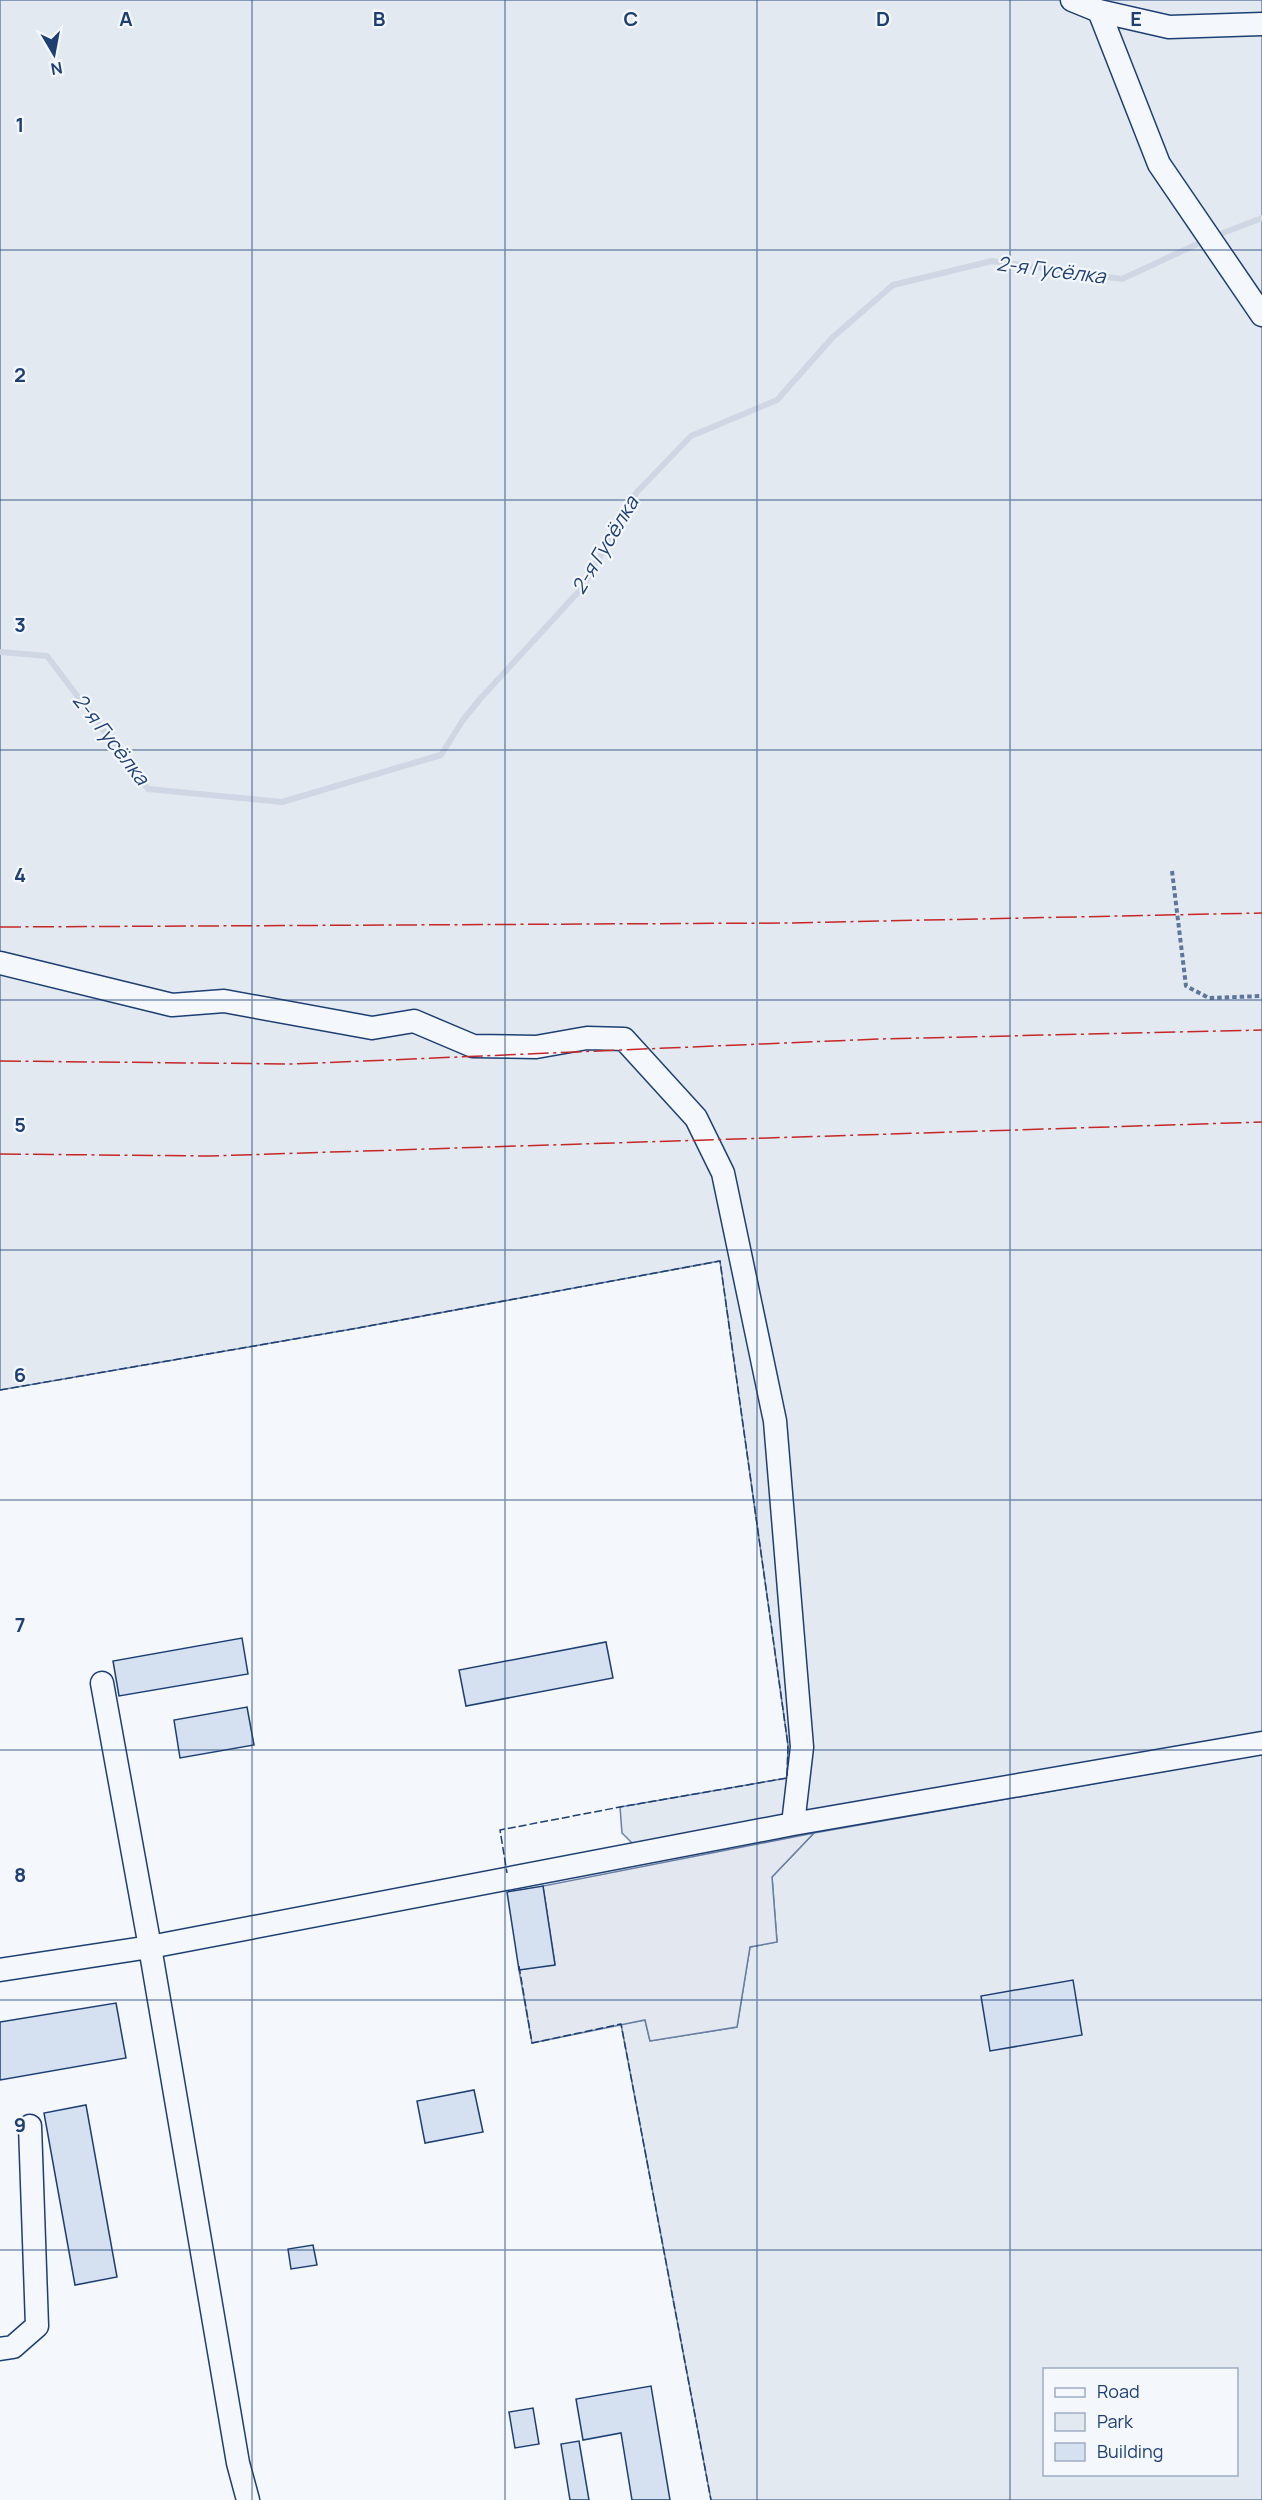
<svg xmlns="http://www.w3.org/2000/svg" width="1262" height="2500" font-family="Manrope,sans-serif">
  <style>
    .green { fill: #e3e9f0; stroke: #687fa3; stroke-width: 1.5; fill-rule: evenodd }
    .parking { fill: #e3e8f0; stroke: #687fa3; stroke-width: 1.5 }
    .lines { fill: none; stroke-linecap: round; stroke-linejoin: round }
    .stream { stroke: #cfd7e4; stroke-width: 6 }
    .building { fill: #d5e0f0; stroke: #1d3f73; stroke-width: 1.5 }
    .minor-casing { stroke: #1d3f73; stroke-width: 25 }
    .path { stroke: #5e769c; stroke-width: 4; stroke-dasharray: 4.5 3; stroke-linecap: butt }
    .minor { stroke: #f4f7fb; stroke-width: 22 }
    .fence { stroke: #1d3f73; stroke-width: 1.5; stroke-dasharray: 8 3; stroke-linecap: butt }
    .power { stroke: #c62828; stroke-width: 1.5; stroke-dasharray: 21 4.5 3 4.5; stroke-linecap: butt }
    .grid { fill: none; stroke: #1d3f73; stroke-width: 1.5; stroke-opacity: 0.55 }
    .labels { text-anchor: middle; stroke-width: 4.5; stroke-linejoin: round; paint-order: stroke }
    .water-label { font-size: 20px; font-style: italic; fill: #1d3f73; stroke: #f4f7fb }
    .grid-label { font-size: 20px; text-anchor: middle; font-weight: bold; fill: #1d3f73; stroke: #f4f7fb; stroke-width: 4.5; stroke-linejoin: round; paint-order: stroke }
  </style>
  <rect width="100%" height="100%" fill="#f4f7fb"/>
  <path class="green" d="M0,0H1262V1733L634,1845L622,1833L620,1807L787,1778L788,1745L720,1261L358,1328L0,1390Z
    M1262,1754V2500H711L621,2024L645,2020L650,2041L737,2027L750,1947L777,1942L772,1877L814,1833ZM1044,2370H1236V2474H1044Z"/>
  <path class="parking" d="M814,1833L772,1877L777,1942L750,1947L737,2027L650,2041L645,2020L532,2043L519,1970L555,1964L543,1886Z"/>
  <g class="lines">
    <path class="stream" d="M1215,236L1262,218
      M0,652L47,656L148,789L282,802L441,755L463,720L480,699L582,588L637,492L691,436L777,400L833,337L893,285L992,261L1122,279L1206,240"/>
  </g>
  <path class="building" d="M242,1638L248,1674L119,1696L113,1661Z
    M606,1642L613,1678L466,1706L459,1670Z
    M247,1707L254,1745L180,1758L174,1720Z
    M543,1886L555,1965L519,1970L507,1892Z
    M1073,1980L1082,2035L990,2051L981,1996Z
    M116,2003L126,2058L0,2080V2022Z
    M474,2090L483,2132L425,2143L417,2101Z
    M86,2105L117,2277L75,2285L44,2113Z
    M313,2245L317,2265L291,2269L288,2249Z
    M651,2386L670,2500H632L621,2433L583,2440L576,2399Z
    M533,2408L539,2444L515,2448L509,2412Z
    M579,2441L589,2500H570L561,2444Z"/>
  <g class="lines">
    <defs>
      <path id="minor" d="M1072,0L1099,11L1159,164L1262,315
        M1099,11L1169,27L1262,24
        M0,963L172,1005L224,1001L372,1028L414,1021L473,1046L536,1047L587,1038L624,1039L696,1118L723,1173L775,1421L802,1747L793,1824
        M102,1683L150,1947L238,2463L248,2500
        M0,1970L150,1947L793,1824L1262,1743
        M0,2349L13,2347L37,2326L30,2126"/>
    </defs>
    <use href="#minor" class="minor-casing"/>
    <path class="path" d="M1172,871L1186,986L1209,998L1262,996"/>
    <use href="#minor" class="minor"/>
    <path class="fence" d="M0,1390L358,1328L720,1261L788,1745L787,1778L620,1807L500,1830L507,1873
      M519,1966L532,2043L621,2024L711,2500"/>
    <path class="power" d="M0,927L787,923L1262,913
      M0,1061L294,1064L878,1039L1262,1030
      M0,1154L210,1156L1262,1122"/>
  </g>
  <path class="grid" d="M252,0V2500M505,0V2500M757,0V2500M1010,0V2500M0,250H1262M0,500H1262M0,750H1262M0,1000H1262M0,1250H1262M0,1500H1262M0,1750H1262M0,2000H1262M0,2250H1262"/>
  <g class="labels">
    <g class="water-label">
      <text transform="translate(1051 270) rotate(7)" y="7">2-я Гусёлка</text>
      <text transform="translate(605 545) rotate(-59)" y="7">2-я Гусёлка</text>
      <text transform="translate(111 739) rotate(52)" y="7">2-я Гусёлка</text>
    </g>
  </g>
  <g class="grid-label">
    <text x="126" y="26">A</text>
    <text x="379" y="26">B</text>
    <text x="631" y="26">C</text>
    <text x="883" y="26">D</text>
    <text x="1136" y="26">E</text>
    <text x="20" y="132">1</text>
    <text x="20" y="382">2</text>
    <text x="20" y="632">3</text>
    <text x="20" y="882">4</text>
    <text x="20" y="1132">5</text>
    <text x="20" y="1382">6</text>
    <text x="20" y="1632">7</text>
    <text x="20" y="1882">8</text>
    <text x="20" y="2132">9</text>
  </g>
  <rect x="1043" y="2368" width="195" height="108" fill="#f4f7fb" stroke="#9eadc5" stroke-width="1.5"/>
  <rect x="1055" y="2388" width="30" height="9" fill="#f4f7fb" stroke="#9eadc5" stroke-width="1.5"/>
  <text x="1097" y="2398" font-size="18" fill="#1d3f73">Road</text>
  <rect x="1055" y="2413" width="30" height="18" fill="#e3e9f0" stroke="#9eadc5" stroke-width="1.5"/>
  <text x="1097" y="2428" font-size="18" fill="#1d3f73">Park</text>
  <rect x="1055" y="2443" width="30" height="18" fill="#d5e0f0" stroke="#9eadc5" stroke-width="1.5"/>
  <text x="1097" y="2458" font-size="18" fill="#1d3f73">Building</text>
  <g transform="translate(54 54) rotate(170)" stroke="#f4f7fb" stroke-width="4.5" paint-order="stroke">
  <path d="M0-4.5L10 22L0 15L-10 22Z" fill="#1d3f73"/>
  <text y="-9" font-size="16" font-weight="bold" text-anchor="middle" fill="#1d3f73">N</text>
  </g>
</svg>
